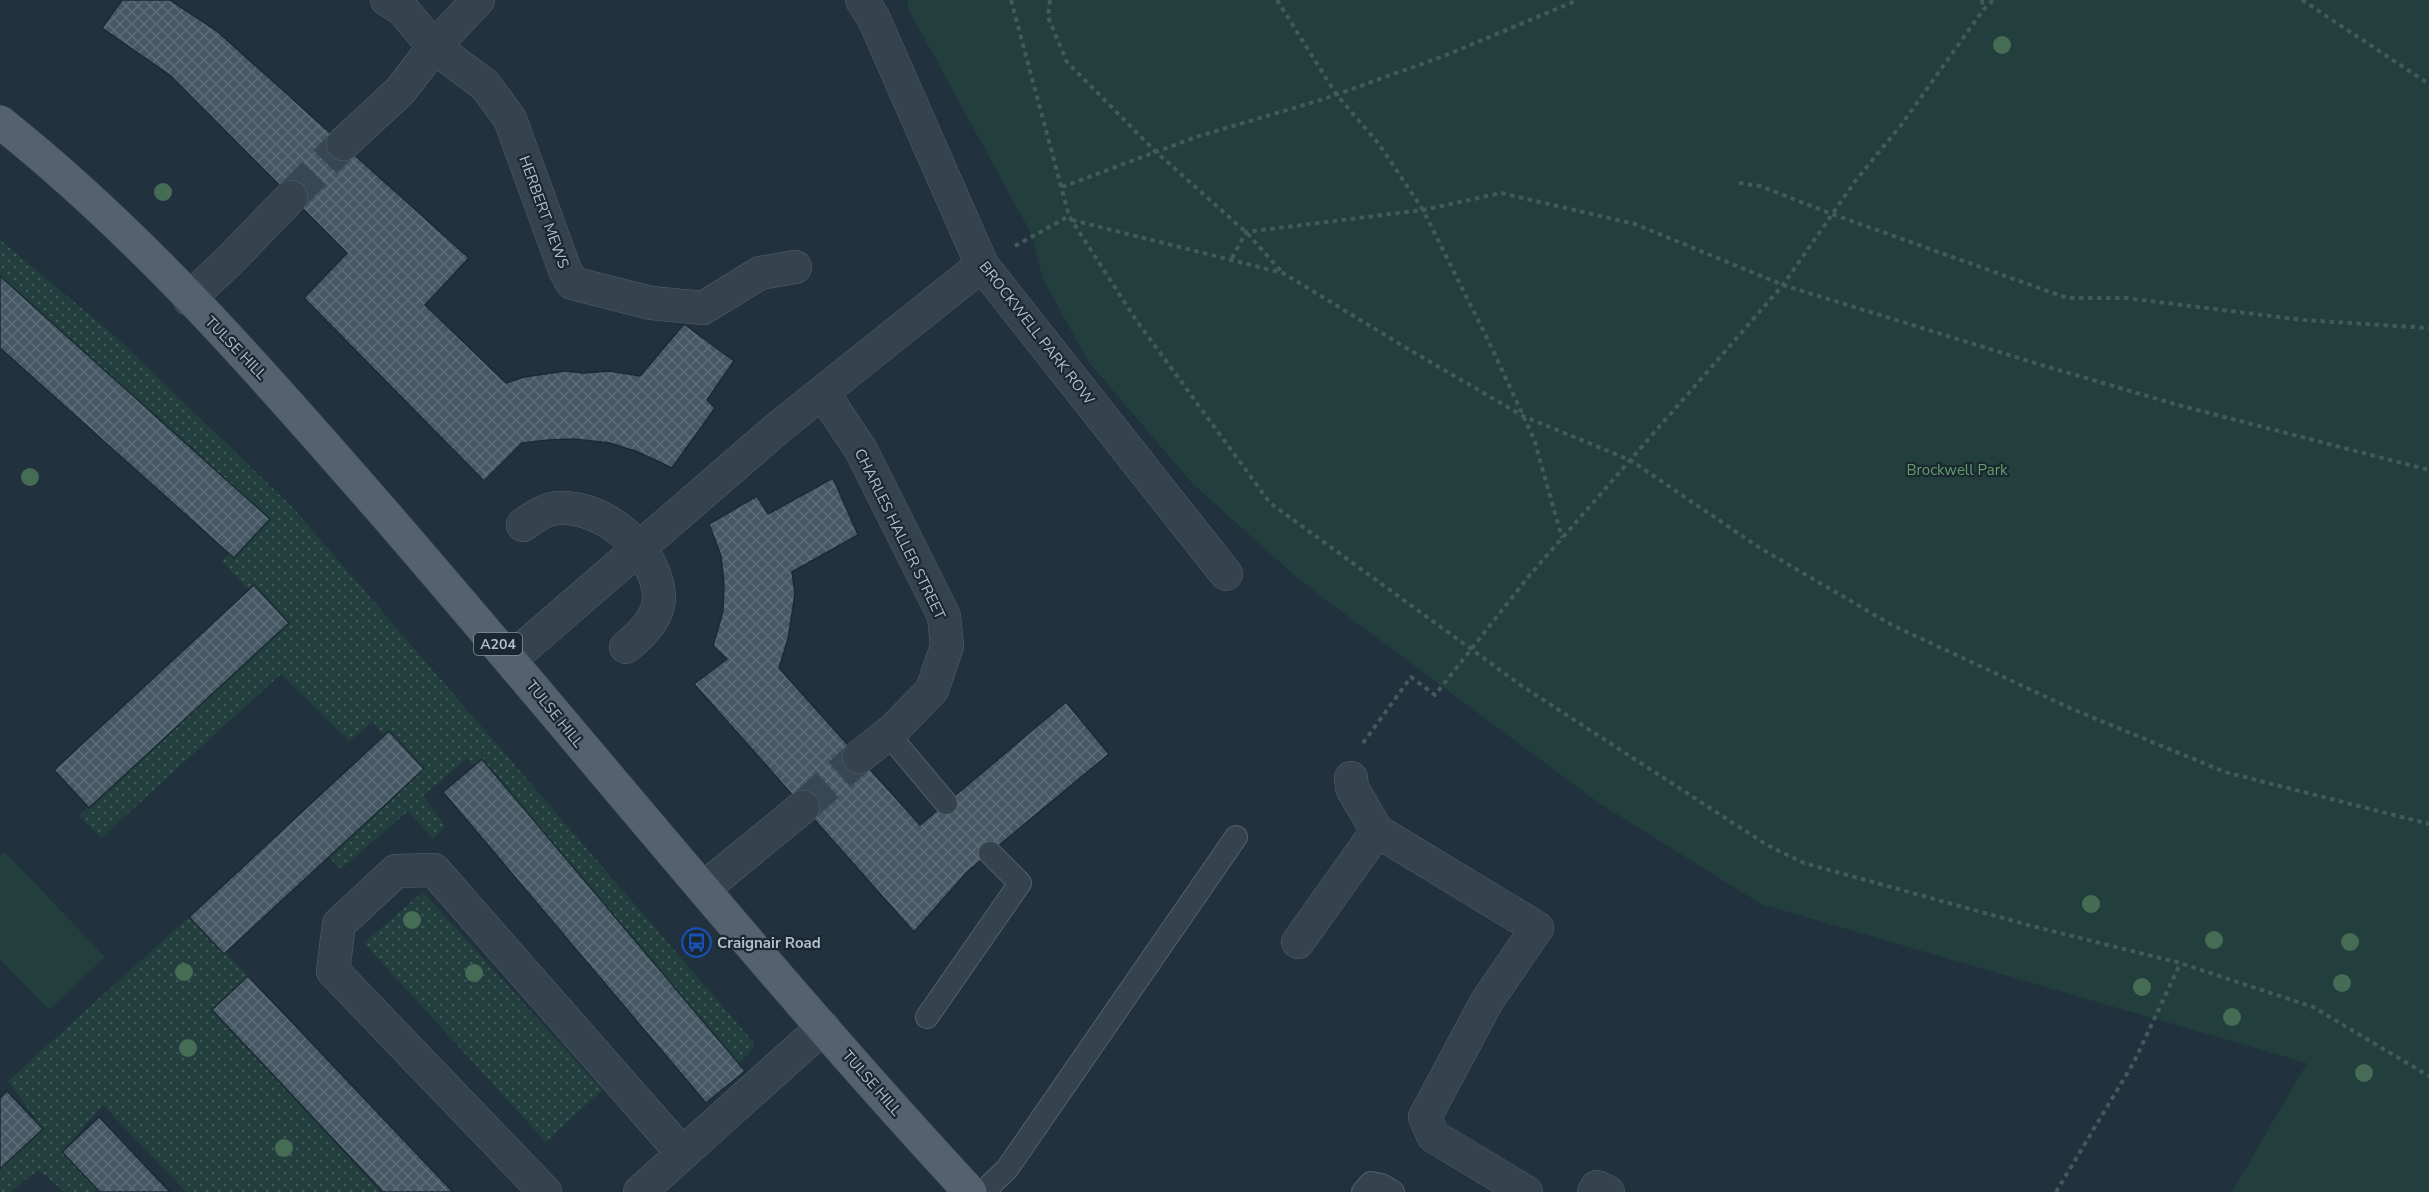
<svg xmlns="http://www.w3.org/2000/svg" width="2429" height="1192" font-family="'Nunito Sans',sans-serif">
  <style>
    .grass { fill: url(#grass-dots) }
    .park { fill: #233f3d }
    .building { fill: url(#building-cross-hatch); stroke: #1c2a34; stroke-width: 1.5 }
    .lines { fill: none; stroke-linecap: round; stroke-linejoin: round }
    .minor-tunnel { stroke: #374753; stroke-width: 33; stroke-dasharray: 33 16; stroke-linecap: butt }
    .service-casing { stroke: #53616b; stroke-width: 24 }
    .minor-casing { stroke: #53616b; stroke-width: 34 }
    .primary-casing { stroke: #414f59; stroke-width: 34 }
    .path { stroke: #415b5a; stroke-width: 4; stroke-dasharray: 4.5 4.5; stroke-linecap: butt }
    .service { stroke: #35434e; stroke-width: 22 }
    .minor { stroke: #35434e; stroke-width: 33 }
    .primary { stroke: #53626e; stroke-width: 33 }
    .tree { fill: #476c56 }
    .labels { text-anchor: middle; stroke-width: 4.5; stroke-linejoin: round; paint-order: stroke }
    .shield { fill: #1a2832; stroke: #84919c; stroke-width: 1.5 }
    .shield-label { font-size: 14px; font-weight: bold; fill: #b1bec9 }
    .street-label { font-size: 15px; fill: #b1bec9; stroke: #1a2832 }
    .park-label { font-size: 15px; fill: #669c6a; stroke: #1a2832 }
    .poi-label { font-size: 15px; font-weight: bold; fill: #b1bec9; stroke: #1a2832; text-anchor: start }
  </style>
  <defs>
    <pattern id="grass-dots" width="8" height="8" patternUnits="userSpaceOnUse" patternTransform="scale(1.5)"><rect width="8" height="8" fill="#233f3d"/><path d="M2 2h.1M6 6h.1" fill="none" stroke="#415958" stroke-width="1.8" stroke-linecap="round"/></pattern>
    <pattern id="building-cross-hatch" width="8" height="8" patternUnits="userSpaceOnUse" patternTransform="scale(1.5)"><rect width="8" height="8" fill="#455864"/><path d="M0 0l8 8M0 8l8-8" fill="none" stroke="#5d6e79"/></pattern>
  </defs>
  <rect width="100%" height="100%" fill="#21323e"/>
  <path class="grass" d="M0,240L117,338L293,508L755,1044L750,1052L734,1068L655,973L467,758L423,796L445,826L433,839L408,811L341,869L326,854L412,770L373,722L349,741L281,674L101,838L79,816L279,623L222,561L261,521L0,289Z
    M423,892L602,1090L546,1142L364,943Z
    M189,917L248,976L212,1011L381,1192H186L103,1105L62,1152L97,1189L95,1192H65L38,1170L10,1192H0V1169L43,1129L8,1081Z"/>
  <path class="park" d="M907,0H2429V1192H2232L2307,1063L1761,904L1599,803L1322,597L1292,573L1192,483L1088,361L1043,279L1032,235L909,10Z
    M5,852L105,957L49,1010L0,959V856Z"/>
  <path class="building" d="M122,0H170L217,31L469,258L425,305L506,383L524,377L565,371L584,373L609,371L640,376L684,324L734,361L707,400L715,408L672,468L638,452L610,443L574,439L548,440L522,443L484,481L304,298L347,253L171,76L102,28Z
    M0,276L270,519L234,558L0,348Z
    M833,478L858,535L792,572L795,594L788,639L779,668L920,825L1066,702L1109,754L967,872L914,932L694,684L727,659L713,646L723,611L724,584L721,556L709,524L757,496L768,514Z
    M254,585L289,623L89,808L54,770Z
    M389,731L424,769L224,954L189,917Z
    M482,759L745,1071L706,1103L443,792Z
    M248,976L453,1192H383L212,1010Z
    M7,1091L43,1129L0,1169V1098Z
    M99,1117L170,1192H100L97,1189L62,1152Z"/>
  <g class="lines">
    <path class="minor-tunnel" d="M291,197L343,144
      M803,807L859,757"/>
    <defs>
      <path id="service" d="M888,734L946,803
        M927,1017L1020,883L990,853
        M983,1192L1007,1169L1236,837
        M1363,1192L1371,1183L1382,1185L1393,1192"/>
      <path id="minor" d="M387,0L402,9L434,47L485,85L510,119L565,270L572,283L651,303L703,308L760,273L795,267
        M862,0L873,17L982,265L1226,574
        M343,144L400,91L434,47L478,0
        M189,299L229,261L291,197
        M823,393L861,450L944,616L947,646L932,690L894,729L859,757
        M523,525C532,518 547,508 560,508C605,506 659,552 659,599C658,619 640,636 626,647
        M511,659L779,427L982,265
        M1377,831L1537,928L1487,1001L1425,1117L1433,1136L1526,1192
        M703,889L803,807
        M1298,942L1377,831L1352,788L1351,778
        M545,1192L333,971L339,924L396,871L434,870L682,1153
        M640,1192L823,1027
        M1594,1192L1597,1187L1608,1192"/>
      <path id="primary" d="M0,122C146,238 269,381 391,521C584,744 769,975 970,1192"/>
    </defs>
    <use href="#service" class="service-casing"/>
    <use href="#minor" class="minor-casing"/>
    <use href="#primary" class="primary-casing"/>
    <path class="path" d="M1011,0L1069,216L1136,320L1270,503L1522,686L1767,845L1804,863L2032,926L2180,963L2313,1007L2429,1076
      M1050,0L1048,17L1067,62L1156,152L1246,232L1281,271
      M1277,0L1336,94L1379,144L1423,210L1489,342L1534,439L1562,538
      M1982,0L1983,9
      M2302,0L2429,84
      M1739,183L1760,186L1832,214L2067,298H2126L2303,320L2429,328
      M1062,187L1196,137L1324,99L1444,56L1578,0
      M1072,220L1283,273L1403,346L1523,416L1630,460L1760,548L1892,625L2072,709L2225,772L2429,824
      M1015,246L1069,216
      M1232,258L1246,232L1423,210L1501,193L1635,224L1783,285L2038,364L2178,405L2429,470
      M1363,743L1411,677L1435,695L1529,576L1783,285L1856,180L1902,124L1983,10L1993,0
      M2056,1192L2134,1062L2180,964"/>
    <use href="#service" class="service"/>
    <use href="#minor" class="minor"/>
    <use href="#primary" class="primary"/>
  </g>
  <g class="tree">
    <circle cx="2002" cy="45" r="9"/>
    <circle cx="163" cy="192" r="9"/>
    <circle cx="30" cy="477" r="9"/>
    <circle cx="2091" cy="904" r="9"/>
    <circle cx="412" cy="920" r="9"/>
    <circle cx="2214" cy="940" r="9"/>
    <circle cx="2350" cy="942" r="9"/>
    <circle cx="184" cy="972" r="9"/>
    <circle cx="474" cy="973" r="9"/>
    <circle cx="2342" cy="983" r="9"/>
    <circle cx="2142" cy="987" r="9"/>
    <circle cx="2232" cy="1017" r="9"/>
    <circle cx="188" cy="1048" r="9"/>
    <circle cx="2364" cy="1073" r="9"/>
    <circle cx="284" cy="1148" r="9"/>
  </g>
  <defs>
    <symbol id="bus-ring" viewBox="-11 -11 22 22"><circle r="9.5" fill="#1a2832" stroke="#1a4fb4" stroke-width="1.5"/><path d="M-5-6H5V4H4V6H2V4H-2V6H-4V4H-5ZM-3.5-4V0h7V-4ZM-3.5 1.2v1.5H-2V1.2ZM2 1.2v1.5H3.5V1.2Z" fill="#1a4fb4"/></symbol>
  </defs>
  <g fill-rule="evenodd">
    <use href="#bus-ring" x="680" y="926" width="33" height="33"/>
  </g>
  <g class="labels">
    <rect class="shield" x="474" y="633" width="48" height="22" rx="4.5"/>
    <g class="shield-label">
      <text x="498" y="649">A204</text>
    </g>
    <g class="street-label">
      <text transform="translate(544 212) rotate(70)" y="5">HERBERT MEWS</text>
      <text transform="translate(1037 333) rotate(52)" y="5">BROCKWELL PARK ROW</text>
      <text transform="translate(236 348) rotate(46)" y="5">TULSE HILL</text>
      <text transform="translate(900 534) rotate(64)" y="5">CHARLES HALLER STREET</text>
      <text transform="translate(555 714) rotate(51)" y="5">TULSE HILL</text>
      <text transform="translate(872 1083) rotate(49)" y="5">TULSE HILL</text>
    </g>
    <g class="park-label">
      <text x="1957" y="475">Brockwell Park</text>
    </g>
    <g class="poi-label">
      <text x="717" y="948">Craignair Road</text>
    </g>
  </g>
</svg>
